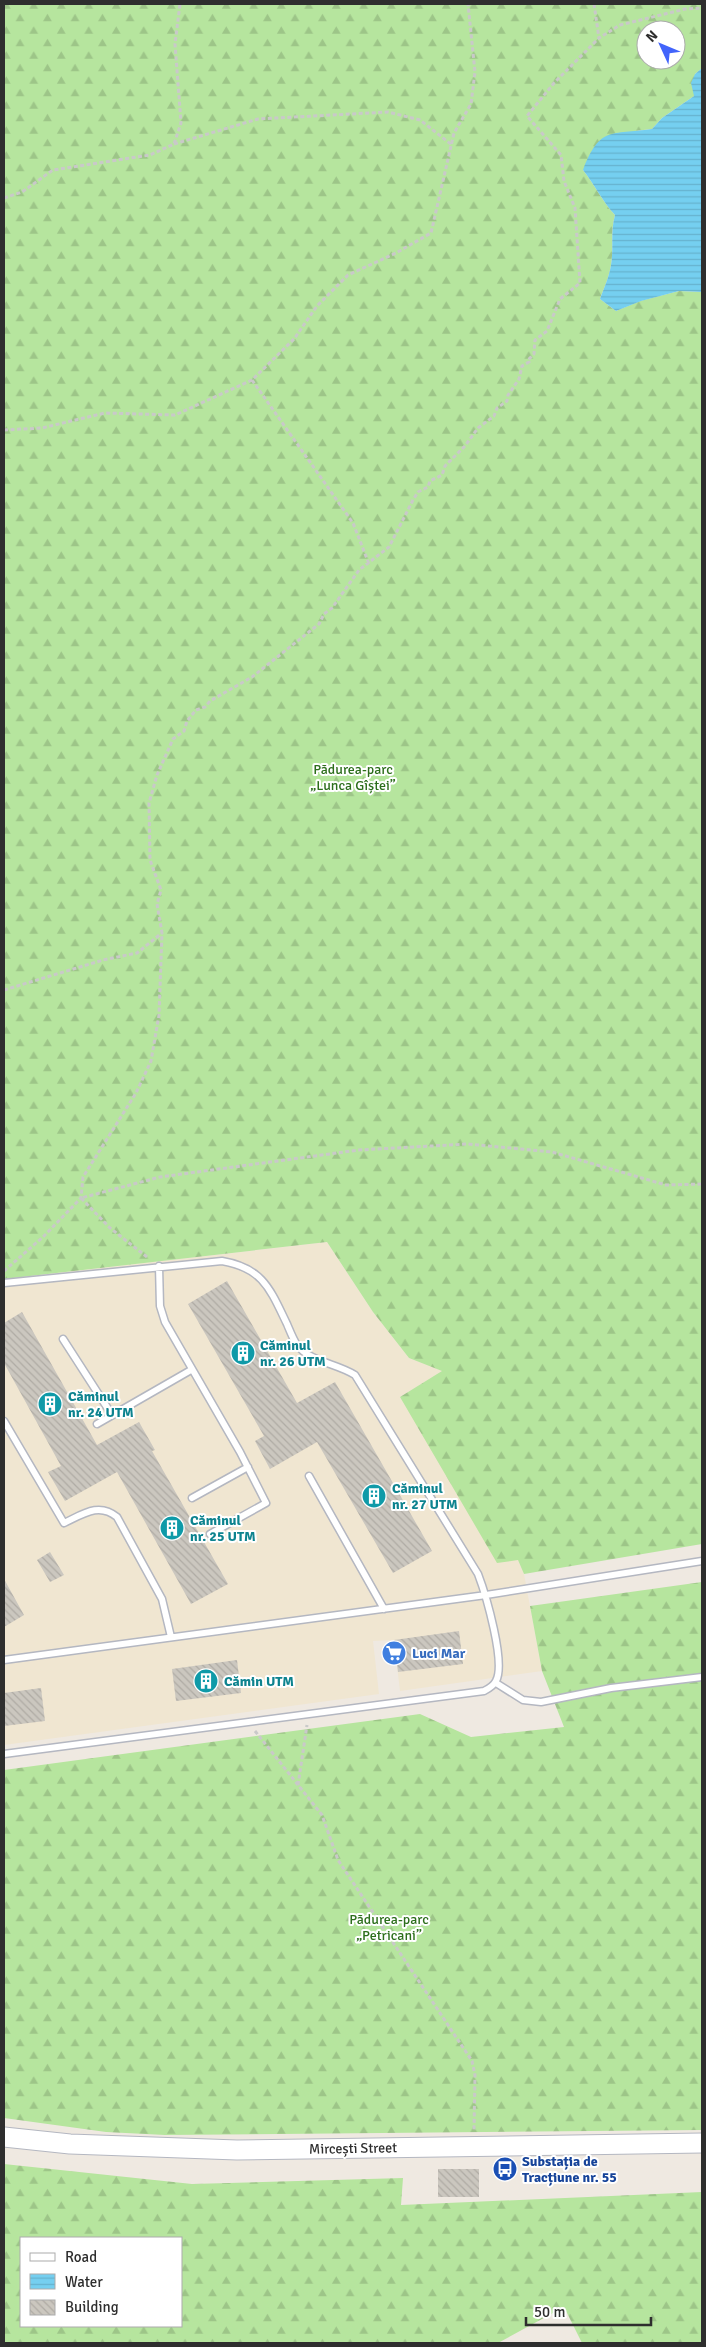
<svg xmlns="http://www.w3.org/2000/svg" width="706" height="2347" font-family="Signika,sans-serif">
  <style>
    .education { fill: #f0e6d1 }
    .forest { fill: url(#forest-firs); fill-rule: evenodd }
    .water { fill: url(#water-rules) }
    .building { fill: url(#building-back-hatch) }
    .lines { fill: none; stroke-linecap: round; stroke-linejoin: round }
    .service-casing { stroke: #b4b7c1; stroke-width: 9 }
    .secondary-casing { stroke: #b4b7c1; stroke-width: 21 }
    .path { stroke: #c9c9c9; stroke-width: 3; stroke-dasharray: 4 2.5; stroke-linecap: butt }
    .service { stroke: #fff; stroke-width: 6 }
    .secondary { stroke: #fff; stroke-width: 19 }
    .labels { text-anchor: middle; stroke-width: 4; stroke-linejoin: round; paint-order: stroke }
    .park-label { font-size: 14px; fill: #2c6e1b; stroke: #fff }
    .culture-label { font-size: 14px; font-weight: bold; fill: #0d838f; stroke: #fff; text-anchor: start }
    .shop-label { font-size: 14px; font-weight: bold; fill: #366cbe; stroke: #fff; text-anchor: start }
    .street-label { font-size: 14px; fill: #2e2e2e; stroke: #fff }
    .transit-label { font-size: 14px; font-weight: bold; fill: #164399; stroke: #fff; text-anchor: start }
  </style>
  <defs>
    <pattern id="forest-firs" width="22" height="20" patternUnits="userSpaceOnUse" patternTransform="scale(1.25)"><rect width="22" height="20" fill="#b6e59e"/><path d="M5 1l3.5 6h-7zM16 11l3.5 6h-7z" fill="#9dc588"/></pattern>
    <pattern id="water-rules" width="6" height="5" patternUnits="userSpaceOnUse" patternTransform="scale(1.25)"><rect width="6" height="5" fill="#75cff0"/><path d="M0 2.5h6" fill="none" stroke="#66b2ce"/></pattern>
    <pattern id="building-back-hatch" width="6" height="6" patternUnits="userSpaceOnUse" patternTransform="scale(1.25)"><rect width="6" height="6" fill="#cbc7bf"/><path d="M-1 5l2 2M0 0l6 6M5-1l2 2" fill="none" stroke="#afaba4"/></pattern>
  </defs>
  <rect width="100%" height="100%" fill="#efe9e1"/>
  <path class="education" d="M327,1242L373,1312L409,1358L443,1371L400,1397L518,1560L524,1574L542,1671L400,1691L394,1640L373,1641L379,1694L4,1745V1279Z"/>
  <path class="forest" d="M4,4H702V68L695,74L694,96L662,118L652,129L635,131L583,170C595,185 602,201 615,215C610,233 614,247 611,265C609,277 604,288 600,299L616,311L640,301L679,291L702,292V1544L524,1574L518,1560L497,1563L400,1397L442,1371L409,1358L373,1312L327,1242L4,1279ZM646,30H676V60H646Z
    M702,1582V2130L165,2135L106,2132L4,2118V1770L420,1714L471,1737L564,1727L542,1671L530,1606Z
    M4,2164L192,2184L403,2178L401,2205L702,2192V2343H582L564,2307L498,2343H4ZM21,2238H181V2326H21Z"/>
  <path class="water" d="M702,68V292L679,291L641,301L616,311L600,299C604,288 609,277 611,265C614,247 610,233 615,215C602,201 595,185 583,170C600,126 610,135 652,129L662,118L694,96L691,83L695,74Z"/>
  <path class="building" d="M227,1281L297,1403L335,1382L432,1551L393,1573L317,1442L270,1469L255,1441L264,1436L188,1304Z
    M22,1312L97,1445L139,1422L155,1450L152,1451L228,1584L191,1604L117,1472L65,1501L48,1472L61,1466L4,1363V1323Z
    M50,1552L64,1575L50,1582L37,1560Z
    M4,1579L24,1615L4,1627Z
    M459,1631L463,1664L398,1672L394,1640Z
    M237,1660L241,1693L176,1701L172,1669Z
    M41,1688L45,1721L4,1726V1693Z
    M438,2169H479V2197H438Z"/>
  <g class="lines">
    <defs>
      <path id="service" d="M159,1266L160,1306L165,1322L240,1452L266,1503L210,1534
        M4,1283L222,1261C263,1268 270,1289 287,1324C290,1331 293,1339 297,1345C310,1362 336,1363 355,1375L478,1574C486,1595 506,1663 496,1681C494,1685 488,1689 484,1691L4,1754
        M63,1339L112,1415
        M4,1421L64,1523C83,1514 99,1502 117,1517L162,1599L171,1637
        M97,1424L191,1370
        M309,1476L384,1609
        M192,1498L248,1467
        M4,1660L486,1595L702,1561
        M496,1683L523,1700L541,1702L611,1688L702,1677"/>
      <path id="secondary" d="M4,2137L70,2144L237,2150L702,2143"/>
    </defs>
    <use href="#service" class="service-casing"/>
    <use href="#secondary" class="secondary-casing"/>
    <path class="path" d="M594,4L599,38
      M174,144L258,119L388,112L420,120L452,145
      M4,198L22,192L53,170L150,155L174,144L181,123L175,44L180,4
      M252,380L353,523L369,564
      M4,430L42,428L105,413L175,415L252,380L294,339L317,306L348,275L396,253L431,233L454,133L471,104L475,72L468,4
      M4,990L103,960L137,953L162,933
      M147,1257L110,1228L81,1198L160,1177L359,1150L468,1144L552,1152L666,1185L702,1184
      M4,1271L43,1237L81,1198L83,1177L136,1093L151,1061L159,1015L162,933L157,904L161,890L150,860L149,803L157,775L173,739L184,731L187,721L196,710L205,707L210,701L252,677L319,624L324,614L332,608L359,570L389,547L413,500L418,492L428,487L430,481L442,475L445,466L465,446L478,428L494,416L497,408L507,401L508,395L519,379L522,366L529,362L528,360L534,354L535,340L547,331L560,299L580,283L575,208L564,181L561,155L527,116L554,83L599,38L620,25L685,9L702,8
      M255,1731L322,1815L338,1860L472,2061L475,2075L474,2130
      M298,1785L307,1725"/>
    <use href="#service" class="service"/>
    <use href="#secondary" class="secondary"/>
  </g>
  <defs>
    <symbol id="building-disc" viewBox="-11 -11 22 22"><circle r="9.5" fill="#0f9aa8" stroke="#fff"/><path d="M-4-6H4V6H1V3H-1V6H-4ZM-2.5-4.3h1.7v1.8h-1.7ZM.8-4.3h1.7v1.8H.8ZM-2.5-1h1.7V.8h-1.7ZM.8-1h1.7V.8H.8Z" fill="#fff"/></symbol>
    <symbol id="supermarket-disc" viewBox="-11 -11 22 22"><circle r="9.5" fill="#3f7fe0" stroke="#fff"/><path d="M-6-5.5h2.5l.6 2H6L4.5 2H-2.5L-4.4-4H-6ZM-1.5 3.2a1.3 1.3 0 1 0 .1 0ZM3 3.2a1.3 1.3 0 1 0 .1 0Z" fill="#fff"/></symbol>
    <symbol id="bus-disc" viewBox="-11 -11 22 22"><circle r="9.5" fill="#1a4fb4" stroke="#fff"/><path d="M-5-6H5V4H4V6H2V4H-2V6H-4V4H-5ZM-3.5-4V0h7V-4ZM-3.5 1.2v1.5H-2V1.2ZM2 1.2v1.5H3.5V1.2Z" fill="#fff"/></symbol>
  </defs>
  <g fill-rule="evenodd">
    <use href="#building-disc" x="229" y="1339" width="28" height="28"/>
    <use href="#building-disc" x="36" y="1390" width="28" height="28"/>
    <use href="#building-disc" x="360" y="1482" width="28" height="28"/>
    <use href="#building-disc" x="158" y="1514" width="28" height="28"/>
    <use href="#supermarket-disc" x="380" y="1639" width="28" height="28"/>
    <use href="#building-disc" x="192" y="1667" width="28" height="28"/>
    <use href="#bus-disc" x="491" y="2155" width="28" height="28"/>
  </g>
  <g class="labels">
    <g class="park-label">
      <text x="353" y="774">Pădurea-parc<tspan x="353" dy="16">„Lunca Gîștei”</tspan></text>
      <text x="389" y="1924">Pădurea-parc<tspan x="389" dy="16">„Petricani”</tspan></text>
    </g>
    <g class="culture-label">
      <text x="260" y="1350">Căminul<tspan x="260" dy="16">nr. 26 UTM</tspan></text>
      <text x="68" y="1401">Căminul<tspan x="68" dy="16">nr. 24 UTM</tspan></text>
      <text x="392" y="1493">Căminul<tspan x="392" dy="16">nr. 27 UTM</tspan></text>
      <text x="190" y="1525">Căminul<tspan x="190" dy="16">nr. 25 UTM</tspan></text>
      <text x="224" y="1686">Cămin UTM</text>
    </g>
    <g class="shop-label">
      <text x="412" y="1658">Luci Mar</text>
    </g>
    <g class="street-label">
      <text transform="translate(353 2148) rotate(-1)" y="5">Mircești Street</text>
    </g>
    <g class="transit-label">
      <text x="522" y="2166">Substația de<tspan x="522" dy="16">Tracțiune nr. 55</tspan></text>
    </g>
  </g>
  <rect width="706" height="2347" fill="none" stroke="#2e2e2e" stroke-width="10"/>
  <rect x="20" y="2237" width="162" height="90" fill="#ffffff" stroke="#ababab"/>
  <rect x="30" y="2253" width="25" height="8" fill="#ffffff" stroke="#ababab"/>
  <text x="65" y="2262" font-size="15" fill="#2e2e2e">Road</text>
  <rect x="30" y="2274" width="25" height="15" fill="url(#water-rules)" stroke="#ababab"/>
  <text x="65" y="2287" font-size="15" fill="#2e2e2e">Water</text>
  <rect x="30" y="2300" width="25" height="15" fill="url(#building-back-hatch)" stroke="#ababab"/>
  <text x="65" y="2312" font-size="15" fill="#2e2e2e">Building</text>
  <g transform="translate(661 45) rotate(314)"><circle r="24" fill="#ffffff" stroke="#ababab"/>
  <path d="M0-4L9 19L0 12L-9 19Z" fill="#4264fb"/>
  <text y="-8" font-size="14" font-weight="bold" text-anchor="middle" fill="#2e2e2e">N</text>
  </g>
  <path d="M526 2317v8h125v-8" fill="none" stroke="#2e2e2e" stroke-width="2.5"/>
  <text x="534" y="2317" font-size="15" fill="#2e2e2e" stroke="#ffffff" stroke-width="4" paint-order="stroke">50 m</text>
</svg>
